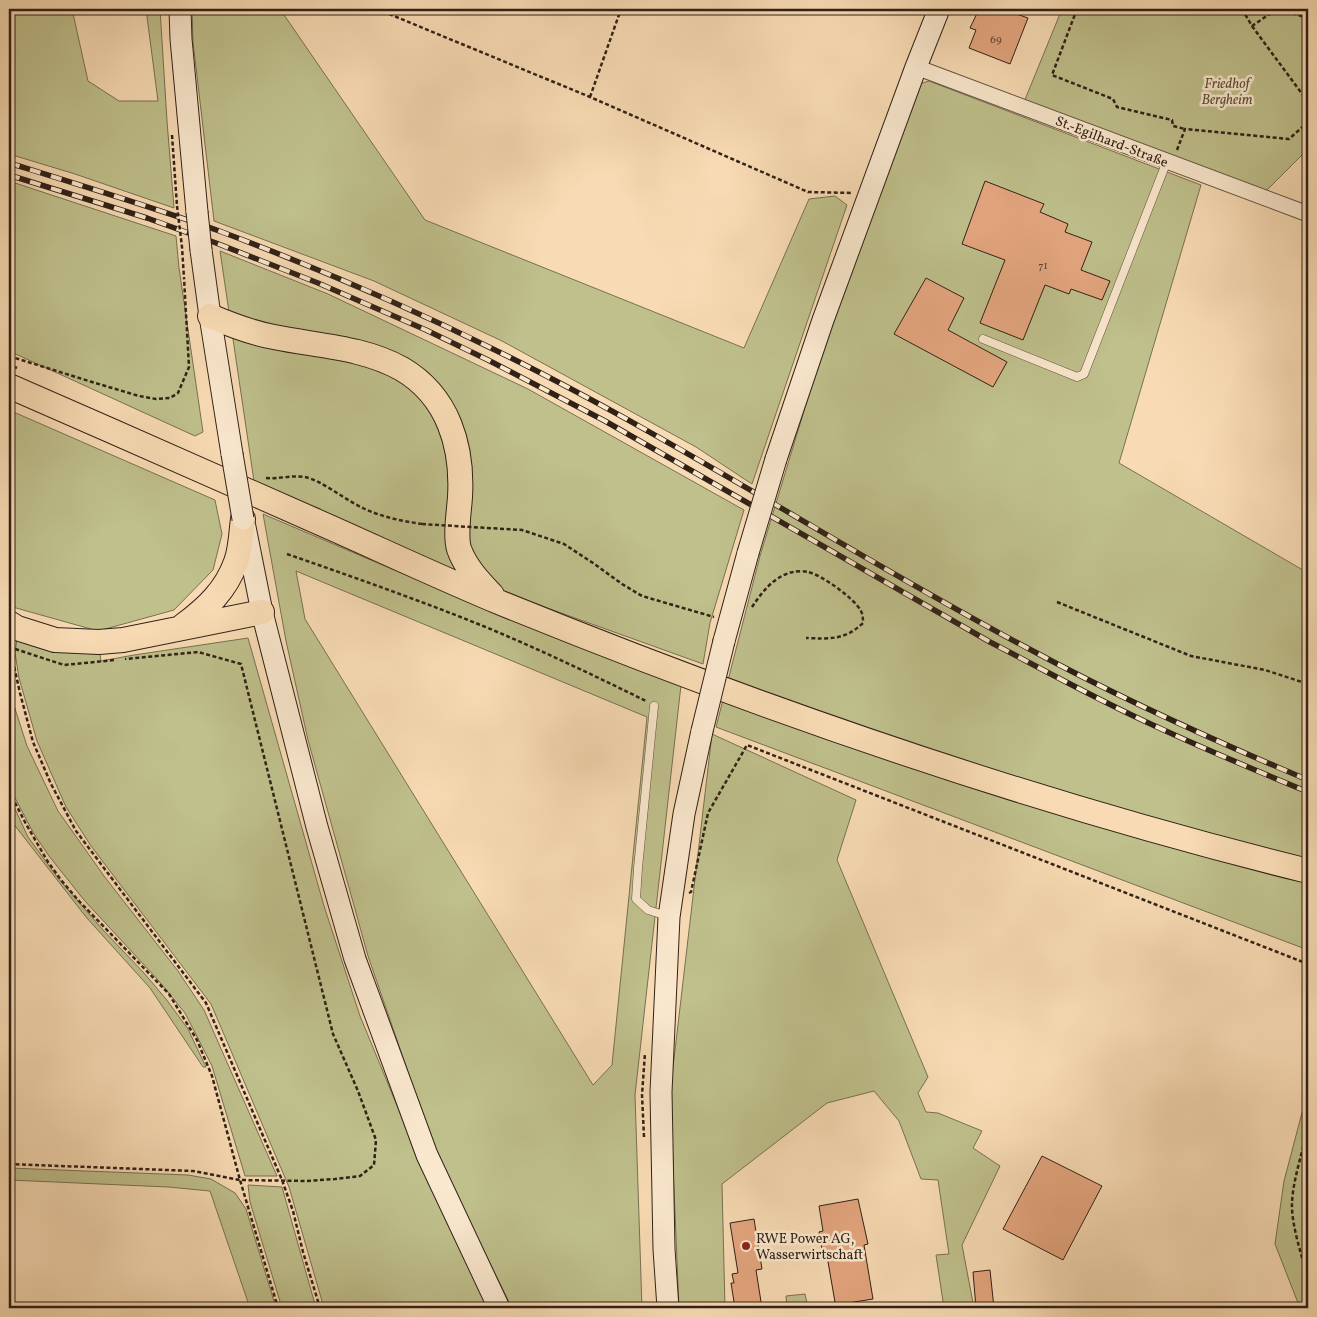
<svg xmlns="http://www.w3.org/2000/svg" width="1317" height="1317" font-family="Vollkorn,serif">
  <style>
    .green { fill: #bfc08c; stroke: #787052; fill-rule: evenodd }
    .building { fill: #e4a67f; stroke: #302117 }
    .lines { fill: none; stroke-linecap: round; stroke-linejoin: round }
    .lane-casing { stroke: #62503e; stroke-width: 9 }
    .street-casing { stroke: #62503e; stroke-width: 17 }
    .secondary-casing { stroke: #302117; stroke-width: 23 }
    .primary-casing { stroke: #302117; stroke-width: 26 }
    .path { stroke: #302117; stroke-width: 2.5; stroke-dasharray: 4 2.5; stroke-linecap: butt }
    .lane { stroke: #fae8ce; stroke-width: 8 }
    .street { stroke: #fae8ce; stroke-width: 15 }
    .secondary { stroke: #fae8ce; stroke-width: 21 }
    .primary { stroke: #f8dbb4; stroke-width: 24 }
    .rail-casing { stroke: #302117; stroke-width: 5.5 }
    .rail { stroke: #fae8ce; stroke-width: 4; stroke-dasharray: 11; stroke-linecap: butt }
    .secondary-bridge-casing { stroke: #302117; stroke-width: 23; stroke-linecap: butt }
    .path-bridge { stroke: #302117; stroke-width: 2.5; stroke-dasharray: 4 2.5; stroke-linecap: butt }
    .secondary-bridge { stroke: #fae8ce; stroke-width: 21 }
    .poi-dot { fill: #8f2418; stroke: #fae8ce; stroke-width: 2 }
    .labels { text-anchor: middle; stroke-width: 5; stroke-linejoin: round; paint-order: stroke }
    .number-label { font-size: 11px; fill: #5d4231 }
    .park-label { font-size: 14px; font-style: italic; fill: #5b513a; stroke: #fae8ce }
    .street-label { font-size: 14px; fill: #302117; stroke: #fae8ce }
    .poi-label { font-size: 14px; fill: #302117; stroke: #fae8ce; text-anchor: start }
  </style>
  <rect width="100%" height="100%" fill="#f8dbb4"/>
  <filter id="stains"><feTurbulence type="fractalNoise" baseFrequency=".004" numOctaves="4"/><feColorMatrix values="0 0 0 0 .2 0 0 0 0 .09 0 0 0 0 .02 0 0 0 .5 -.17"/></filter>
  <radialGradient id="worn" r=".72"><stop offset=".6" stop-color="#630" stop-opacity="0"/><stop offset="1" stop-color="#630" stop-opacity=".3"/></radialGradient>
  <path class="green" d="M9,9H72L88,81L119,101H158L146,9H160L167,121L174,208L75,174L9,154Z
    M192,9H280L425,220L744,348L809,199L835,196L847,205L752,484L696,447L502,341L374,281L214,221L193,42Z
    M1062,9H1308V149L1265,192L1024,102Z
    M929,81L1201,185L1119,463L1308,573V950L716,727L760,556L830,325L919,84Z
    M9,181L176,236L179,268L203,432L195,436L9,351Z
    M220,251L328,294L528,389L744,510L710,623L703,664L461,577L255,488Z
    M9,410L215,500L222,534L213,570L174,610L98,631L9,606Z
    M263,514L462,599L681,685L635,1095L642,1308H512L436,1153L368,956L308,740L286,641ZM296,571L647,717L612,1065L593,1085L305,619Z
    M248,638L324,906L360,1016L419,1159L489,1308H324L289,1187L211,1004L91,846L66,807L37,741L19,678L15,653L17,639L57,651L100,654L101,661L134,655Z
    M9,690L27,746L58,811L104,876L178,971L204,1010L277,1176H245L212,1066L185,1013L158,980L84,900L49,856L34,834L14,796L9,784Z
    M712,734L856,800L837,860L928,1077L918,1093L926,1112L938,1113L982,1131L973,1148L1000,1166L962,1245L974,1308H944L936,1255L949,1254L938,1180L921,1179L899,1121L874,1091L827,1103L722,1184L725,1308H679L670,1093Z
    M9,796L28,837L58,878L103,930L144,973L166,999L188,1029L206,1067H203L150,988L86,917L9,818Z
    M1308,1090V1308H1300L1275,1244L1284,1181Z
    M9,1168L188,1175L211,1179L235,1193L246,1209L276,1308H250L210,1191L168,1187L9,1180Z
    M248,1185L282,1187L316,1308H282L250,1202Z
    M805,1294L808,1308H787L786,1296Z"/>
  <path class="building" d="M979,9H1002L1028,18L1010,64L969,48L976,30L970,28Z
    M985,181L1044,204L1040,212L1068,224L1065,232L1092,242L1081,270L1110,281L1102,300L1071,289L1069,294L1045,285L1023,340L980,323L1005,260L962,244Z
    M926,278L964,298L948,330L1007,362L993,387L894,334Z
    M1042,1156L1102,1186L1063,1260L1003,1229Z
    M858,1199L868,1244L864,1245L873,1299L848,1303L849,1308H836L826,1250H822L819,1232L823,1231L819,1206Z
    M754,1219L762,1269L756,1270L762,1308H735L731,1283H734L732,1274L738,1273L730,1223Z
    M990,1270L994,1308H976L973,1272Z"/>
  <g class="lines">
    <defs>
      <path id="lane" d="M983,339L1077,377L1084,374L1167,161
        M654,706L638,868L636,899L648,910L667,916"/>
      <path id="street" d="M916,67L1308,214"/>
      <path id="secondary" d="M180,9L181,39L197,212
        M201,250L210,316L232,454
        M776,459L823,320L916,67L939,9
        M245,527L262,612L317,827L355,959L427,1155L499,1308
        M724,641L748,553
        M668,1308L664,1249L661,1092L669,917L684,814L702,731"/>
      <path id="primary" d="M210,316C231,325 252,333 274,337C317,346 363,347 402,369C448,396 463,446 460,497C459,512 455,535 459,549C466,568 479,581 492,595
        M9,386C109,430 209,473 309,518C373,546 436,576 501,603C764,710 1032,803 1308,871
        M9,623L17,628L55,640L99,642L123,640L262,612
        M184,625C207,608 226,590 236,562C241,549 241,533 243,519"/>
    </defs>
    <use href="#lane" class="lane-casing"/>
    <use href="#street" class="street-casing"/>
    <use href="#secondary" class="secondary-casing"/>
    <use href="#primary" class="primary-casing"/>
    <path class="path" d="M377,9L590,97L808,192L853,193
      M1077,9L1052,75L1113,99L1117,107L1172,120L1173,126L1185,129
      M1242,9L1252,26L1277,9
      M1280,9L1308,18
      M1252,26L1308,102
      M590,97L621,9
      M172,135L177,206
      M1177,150L1185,129L1289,139L1308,122
      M9,357L15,358L92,382L139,396L156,399L170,398L178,393L189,367L184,278
      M9,365L17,368
      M266,478C279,479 292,475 305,477C323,481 345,500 363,508C381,517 402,521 422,524
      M487,528L522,530L564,544L593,563L622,584L642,596L714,617
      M287,554C353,577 419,600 483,626C539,649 593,675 646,701
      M1057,602L1191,656L1265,670L1308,684
      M752,607C762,592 774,576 793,572C797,571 804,571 808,572C822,575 855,599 861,611C863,615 863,619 863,623C845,640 830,639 806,638
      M9,647L64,665L115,660
      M10,648L20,693L33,742L51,784L76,831L206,1003L282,1180L293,1211L303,1252L320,1308
      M9,791L26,824L48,862L61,880L78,900L169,994L197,1040L212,1076L240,1180L278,1308
      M689,893L691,892L708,813L747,745L1308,964
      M1308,1127C1303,1151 1293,1179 1292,1203C1291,1225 1303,1259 1308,1280
      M644,1137L642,1095L645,1053
      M9,1164L193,1171L240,1180L307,1181L335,1179L360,1176L374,1165L376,1140L358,1091L333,1034L241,664L198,652L125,659"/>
    <use href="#lane" class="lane"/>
    <use href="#street" class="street"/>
    <use href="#secondary" class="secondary"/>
    <use href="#primary" class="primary"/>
    <defs>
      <path id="rail" d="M9,163C80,185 152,207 222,232C315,267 406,306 495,350C680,441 851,555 1033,651C1122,699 1215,741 1308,780
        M9,175L147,218L216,243L318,283L426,330L488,360L605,421L990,642C1040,668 1089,695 1140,719C1195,745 1252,769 1308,792"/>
    </defs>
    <use href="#rail" class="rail-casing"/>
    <use href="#rail" class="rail"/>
    <defs>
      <path id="secondary-bridge" d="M197,212L201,250
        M232,454L243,519
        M748,553L776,459
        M702,731L724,641"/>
    </defs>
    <use href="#secondary-bridge" class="secondary-bridge-casing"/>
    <path class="path-bridge" d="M177,206L182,247L184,278
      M422,524L487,528"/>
    <use href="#secondary-bridge" class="secondary-bridge"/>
  </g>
  <circle class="poi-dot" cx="746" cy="1246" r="5"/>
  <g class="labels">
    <g class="number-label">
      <text x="996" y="43">69</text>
      <text x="1043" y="269">71</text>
    </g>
    <g class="park-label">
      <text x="1227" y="88">Friedhof<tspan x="1227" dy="16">Bergheim</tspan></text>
    </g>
    <g class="street-label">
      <text transform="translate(1112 141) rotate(21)" y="5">St.-Egilhard-Straße</text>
    </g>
    <g class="poi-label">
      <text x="756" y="1243">RWE Power AG,<tspan x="756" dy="16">Wasserwirtschaft</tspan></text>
    </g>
  </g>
  <rect width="1317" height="1317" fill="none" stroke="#f8dbb4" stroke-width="30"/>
  <rect x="10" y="10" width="1297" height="1297" fill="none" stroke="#302117" stroke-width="2.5"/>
  <rect x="15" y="15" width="1287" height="1287" fill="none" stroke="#302117"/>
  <rect width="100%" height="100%" filter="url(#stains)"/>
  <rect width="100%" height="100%" fill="url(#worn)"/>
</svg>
